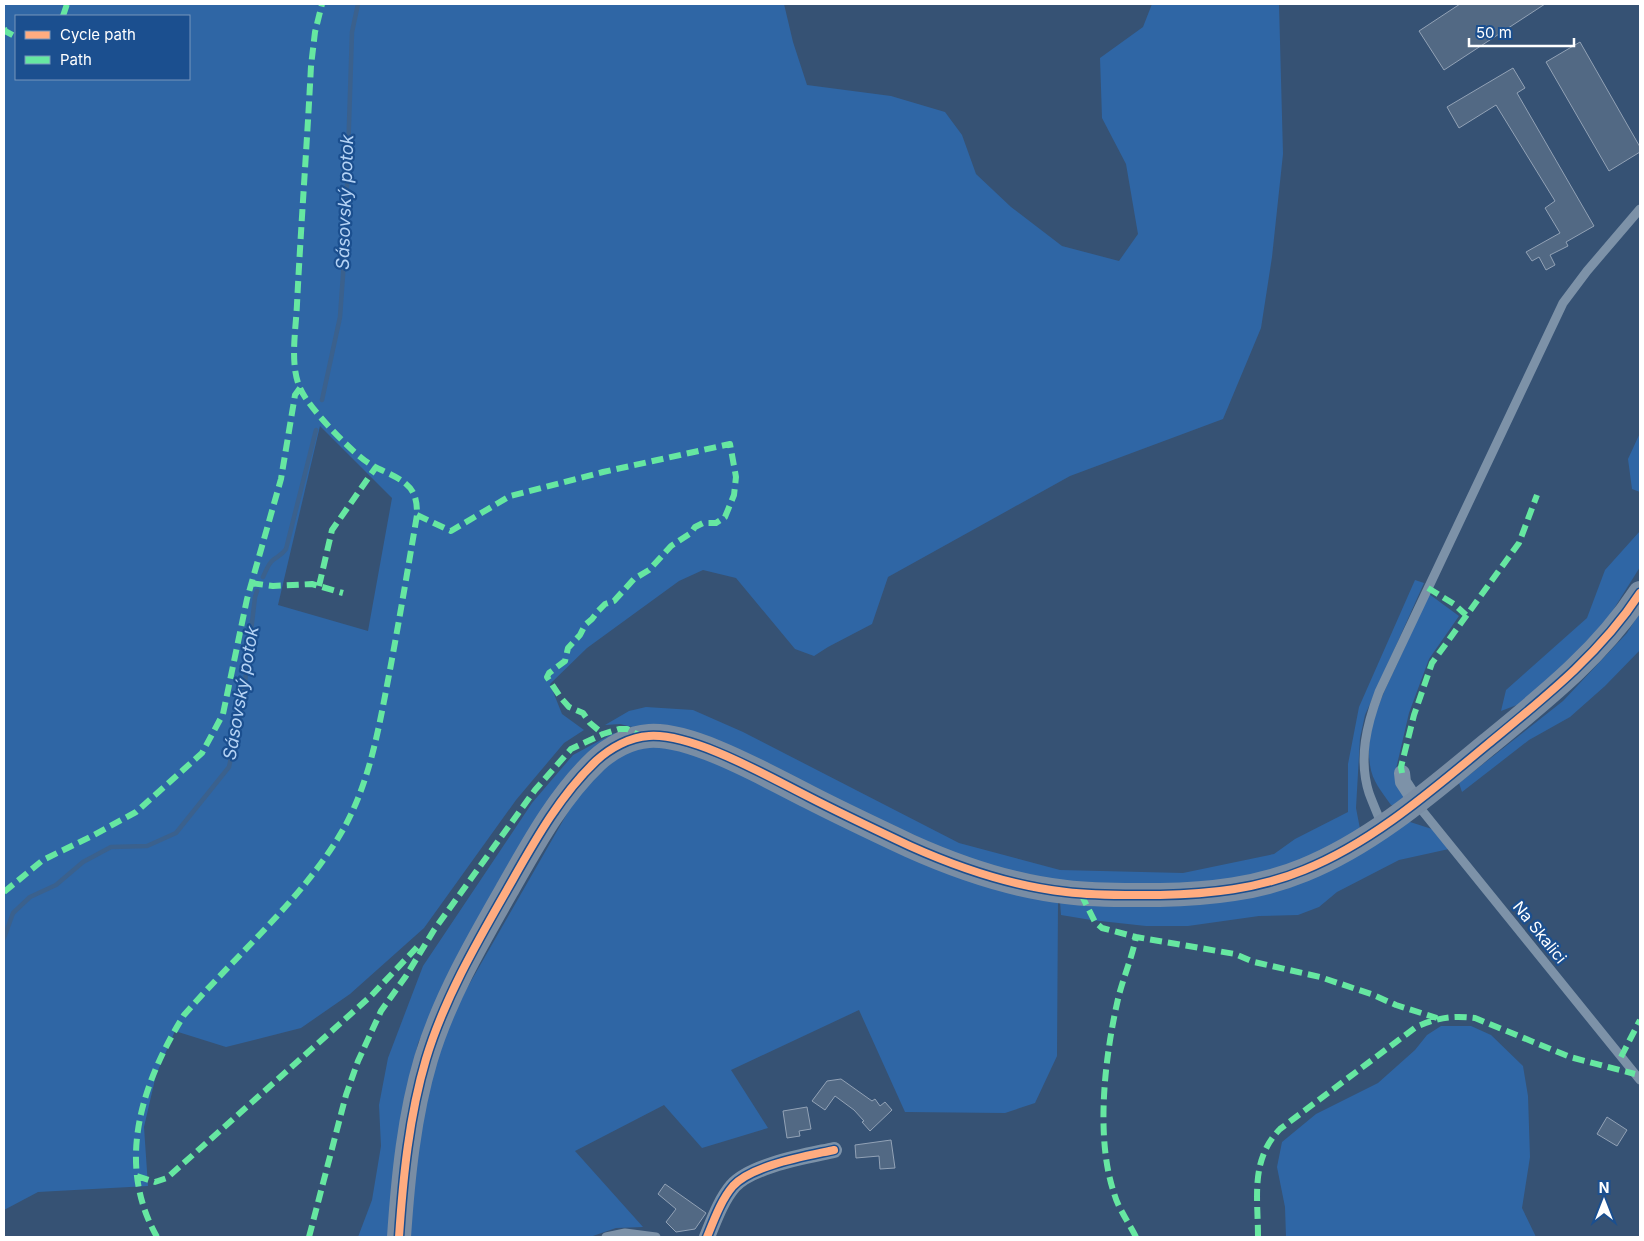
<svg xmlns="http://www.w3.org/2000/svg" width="1644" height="1241" font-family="Inter,sans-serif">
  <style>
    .green { fill: #2f66a5; fill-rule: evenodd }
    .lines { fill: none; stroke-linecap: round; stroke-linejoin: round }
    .stream { stroke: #3b618d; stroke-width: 4.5 }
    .building { fill: #526984; stroke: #92a2b6 }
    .lane { stroke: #7d92a8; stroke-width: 9 }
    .street { stroke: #7d92a8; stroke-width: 16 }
    .secondary { stroke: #798da4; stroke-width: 24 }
    .quiet { stroke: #66e7a1; stroke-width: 6; stroke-dasharray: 12 6; stroke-linecap: butt }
    .cycleway-casing { stroke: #1b4f8f; stroke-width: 11 }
    .cycleway { stroke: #ffac80; stroke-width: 8 }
    .labels { text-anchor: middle; stroke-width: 4.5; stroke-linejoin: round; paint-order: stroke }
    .street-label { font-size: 16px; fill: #fff; stroke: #1b4f8f }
    .water-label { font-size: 18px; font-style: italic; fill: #b5d3f5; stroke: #1b4f8f }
  </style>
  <rect width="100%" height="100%" fill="#365274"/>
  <path class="green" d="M4,4H784L793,42L807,85L891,96L945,112L962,135L976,174L1011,207L1062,246L1119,261L1138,234L1126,164L1102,118L1100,58L1143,27L1152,4H1279L1283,154L1272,257L1261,328L1223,419L1070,476L888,577L872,624L828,647L814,656L795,649L736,578L703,570L679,581L587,648L550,684L562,714L584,730L564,743L516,800L424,928L350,994L301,1028L226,1047L175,1031L156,1075L144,1127L148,1186L38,1192L4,1210ZM16,16H189V79H16ZM320,426L392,498L368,631L278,605Z
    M1640,433V492L1632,489L1628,459Z
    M1640,531V567L1605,623L1530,700L1501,711L1506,690L1587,618L1605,570Z
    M1415,580L1424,583L1365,715L1360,738L1356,808L1361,834L1318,856L1232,883L1123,890L1013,876L636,728L620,724L605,725L629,711L646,707L693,710L743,732L959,843L1060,870L1183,873L1274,854L1295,839L1348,812V764L1359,707Z
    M1429,594L1459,616L1429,659L1409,713L1396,769L1404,795L1403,801L1396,806L1391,805C1382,792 1372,781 1370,765C1364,729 1384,692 1399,660C1409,638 1419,616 1429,594Z
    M1640,612V650L1605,686L1570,717L1529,740L1462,792L1459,783L1563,701L1627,633Z
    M614,733L618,735L448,979L418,1043L402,1115L388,1237H358L372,1200L381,1146L379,1105L388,1058L423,966L532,803L573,755Z
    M655,743L687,750L1058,901L1057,1056L1035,1103L1005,1113L905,1112L859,1010L731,1070L768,1128L702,1148L664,1105L575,1151L643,1227L616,1228L590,1237H408L411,1189L432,1065L455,1009L576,798L601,768L632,746Z
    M1407,821L1435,830L1449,849L1399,860L1337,892L1319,907L1298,915L1259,916L1188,926H1146L1091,920L1061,915L1060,902H1194Z
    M1441,1026H1471L1491,1035L1523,1066L1528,1096L1530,1157L1522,1208L1536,1237H1286L1285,1207L1277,1167L1282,1142L1316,1114L1378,1083L1415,1050L1427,1035Z"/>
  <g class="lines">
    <path class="stream" d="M322,400L340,317L345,247L352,32L358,4
      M263,577C266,571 268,564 273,560C278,556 282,555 286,549L316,430
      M4,938L13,913L30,897L56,885L83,862L111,847L147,846L176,833L229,767L242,708L255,597L257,591"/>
  </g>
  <path class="building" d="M1460,4H1545L1444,70L1419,31Z
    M1580,42L1640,147V152L1609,171L1546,62Z
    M1513,68L1525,88L1517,93L1594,226L1566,242L1568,246L1550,255L1555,265L1546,270L1539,257L1532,261L1526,252L1560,233L1545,208L1555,201L1496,105L1459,128L1447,107Z
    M841,1079L872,1101L875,1099L880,1106L885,1102L892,1110L870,1131L862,1122L864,1121L854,1110L835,1096L825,1110L812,1101L827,1081Z
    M807,1107L811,1129L799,1131L800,1136L787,1138L783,1111Z
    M1607,1117L1627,1130L1617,1146L1597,1134Z
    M891,1140L895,1168L880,1169L879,1156L856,1158L855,1145Z
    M665,1184L706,1213L695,1229L676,1232L666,1222L676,1209L658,1194Z"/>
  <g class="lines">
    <path class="lane" d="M1416,803L1640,1080
      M1382,825C1378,815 1373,804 1369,793C1358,758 1367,724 1379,692L1563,303L1587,271L1640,209
      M606,1237L625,1233L656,1237"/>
    <path class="street" d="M1402,773L1403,782L1416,802
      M707,1237C714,1220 721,1200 733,1186C752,1165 807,1156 834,1150"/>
    <path class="secondary" d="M399,1237C403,1178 409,1116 426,1059C444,999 477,942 508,888C533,844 559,796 596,761C610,748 630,737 649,736C693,733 769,777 809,797C842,814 876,830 910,846C959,868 1011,886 1066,892C1097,896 1129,895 1160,895C1209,894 1258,889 1304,870C1373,842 1431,791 1488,744C1544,698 1600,654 1640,593"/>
    <path class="quiet" d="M63,16L67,4
      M4,28L5,31L16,37
      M417,515L451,531L510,496L603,472L730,444L736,477L734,495L725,517L716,523H703L695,527L691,533L671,546L649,570L634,579L614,601L605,604L598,611L592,619L585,625L580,635L568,648L565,661L549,673L547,677L561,698L569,707L583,713L590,723L603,734
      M251,583L273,586L312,584L343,593
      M319,586L332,530L376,467
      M1428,588L1454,604L1466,615
      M1402,773L1401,767L1414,715L1432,663L1519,543L1537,495
      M4,892L43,860L92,836L136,812L202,753L223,714L247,599L281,479L295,395L300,388
      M1081,894L1095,922L1102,928L1136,937L1235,954L1254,962L1320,977L1371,994L1396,1005L1437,1018
      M1621,1057L1640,1020
      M137,1176L155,1182L167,1178L371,996L420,944
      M157,1237C115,1163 142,1083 184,1015C236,955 305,897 344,828C370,781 379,727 389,675C399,622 408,568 417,515C417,503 416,492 406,484C396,475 381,471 370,464C353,454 309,408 301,390C289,367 296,329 297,304C301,224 307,145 311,66L315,32L322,4
      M309,1237L346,1095L358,1061L381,1011L406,976L434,930L535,790L571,749L603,734L619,729H627L642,737
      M1136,1237C1129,1223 1118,1208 1114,1193C1095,1137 1105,1056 1118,999C1123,978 1132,958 1136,937
      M1258,1237C1258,1197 1250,1160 1280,1129L1416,1027C1437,1018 1451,1015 1475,1018L1570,1057L1635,1074"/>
    <defs>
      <path id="cycleway" d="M399,1237C403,1178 409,1116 426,1059C444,999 477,942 508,888C533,844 559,796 596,761C610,748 630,737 649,736C693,733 769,777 809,797C842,814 876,830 910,846C959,868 1011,886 1066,892C1097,896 1129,895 1160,895C1209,894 1258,889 1304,870C1373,842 1431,791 1488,744C1544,698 1600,654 1640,593
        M707,1237C714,1220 721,1200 733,1186C752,1165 807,1156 834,1150"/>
    </defs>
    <use href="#cycleway" class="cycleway-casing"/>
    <use href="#cycleway" class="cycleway"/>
  </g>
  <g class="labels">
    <g class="street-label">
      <text transform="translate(1540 932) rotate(51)" y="6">Na Skalici</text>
    </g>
    <g class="water-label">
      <text transform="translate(345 202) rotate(-88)" y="6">Sásovský potok</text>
      <text transform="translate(241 693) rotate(-80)" y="6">Sásovský potok</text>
    </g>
  </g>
  <rect width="1644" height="1241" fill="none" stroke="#ffffff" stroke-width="10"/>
  <rect x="15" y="15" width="175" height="65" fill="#1b4f8f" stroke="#7695bc"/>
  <rect x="25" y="31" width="25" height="8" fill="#ffac80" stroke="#7695bc"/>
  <text x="60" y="40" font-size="15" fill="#ffffff">Cycle path</text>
  <rect x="25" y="56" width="25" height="8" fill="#66e7a1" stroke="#7695bc"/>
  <text x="60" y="65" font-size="15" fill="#ffffff">Path</text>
  <g transform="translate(1604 1201)" stroke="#1b4f8f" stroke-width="4" paint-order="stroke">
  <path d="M0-4L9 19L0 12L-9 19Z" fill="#ffffff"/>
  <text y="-8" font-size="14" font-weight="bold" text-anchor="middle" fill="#ffffff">N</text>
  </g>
  <path d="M1469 38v8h105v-8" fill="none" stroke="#ffffff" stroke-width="2.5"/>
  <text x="1476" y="38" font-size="15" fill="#ffffff" stroke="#1b4f8f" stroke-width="4" paint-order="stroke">50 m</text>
</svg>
